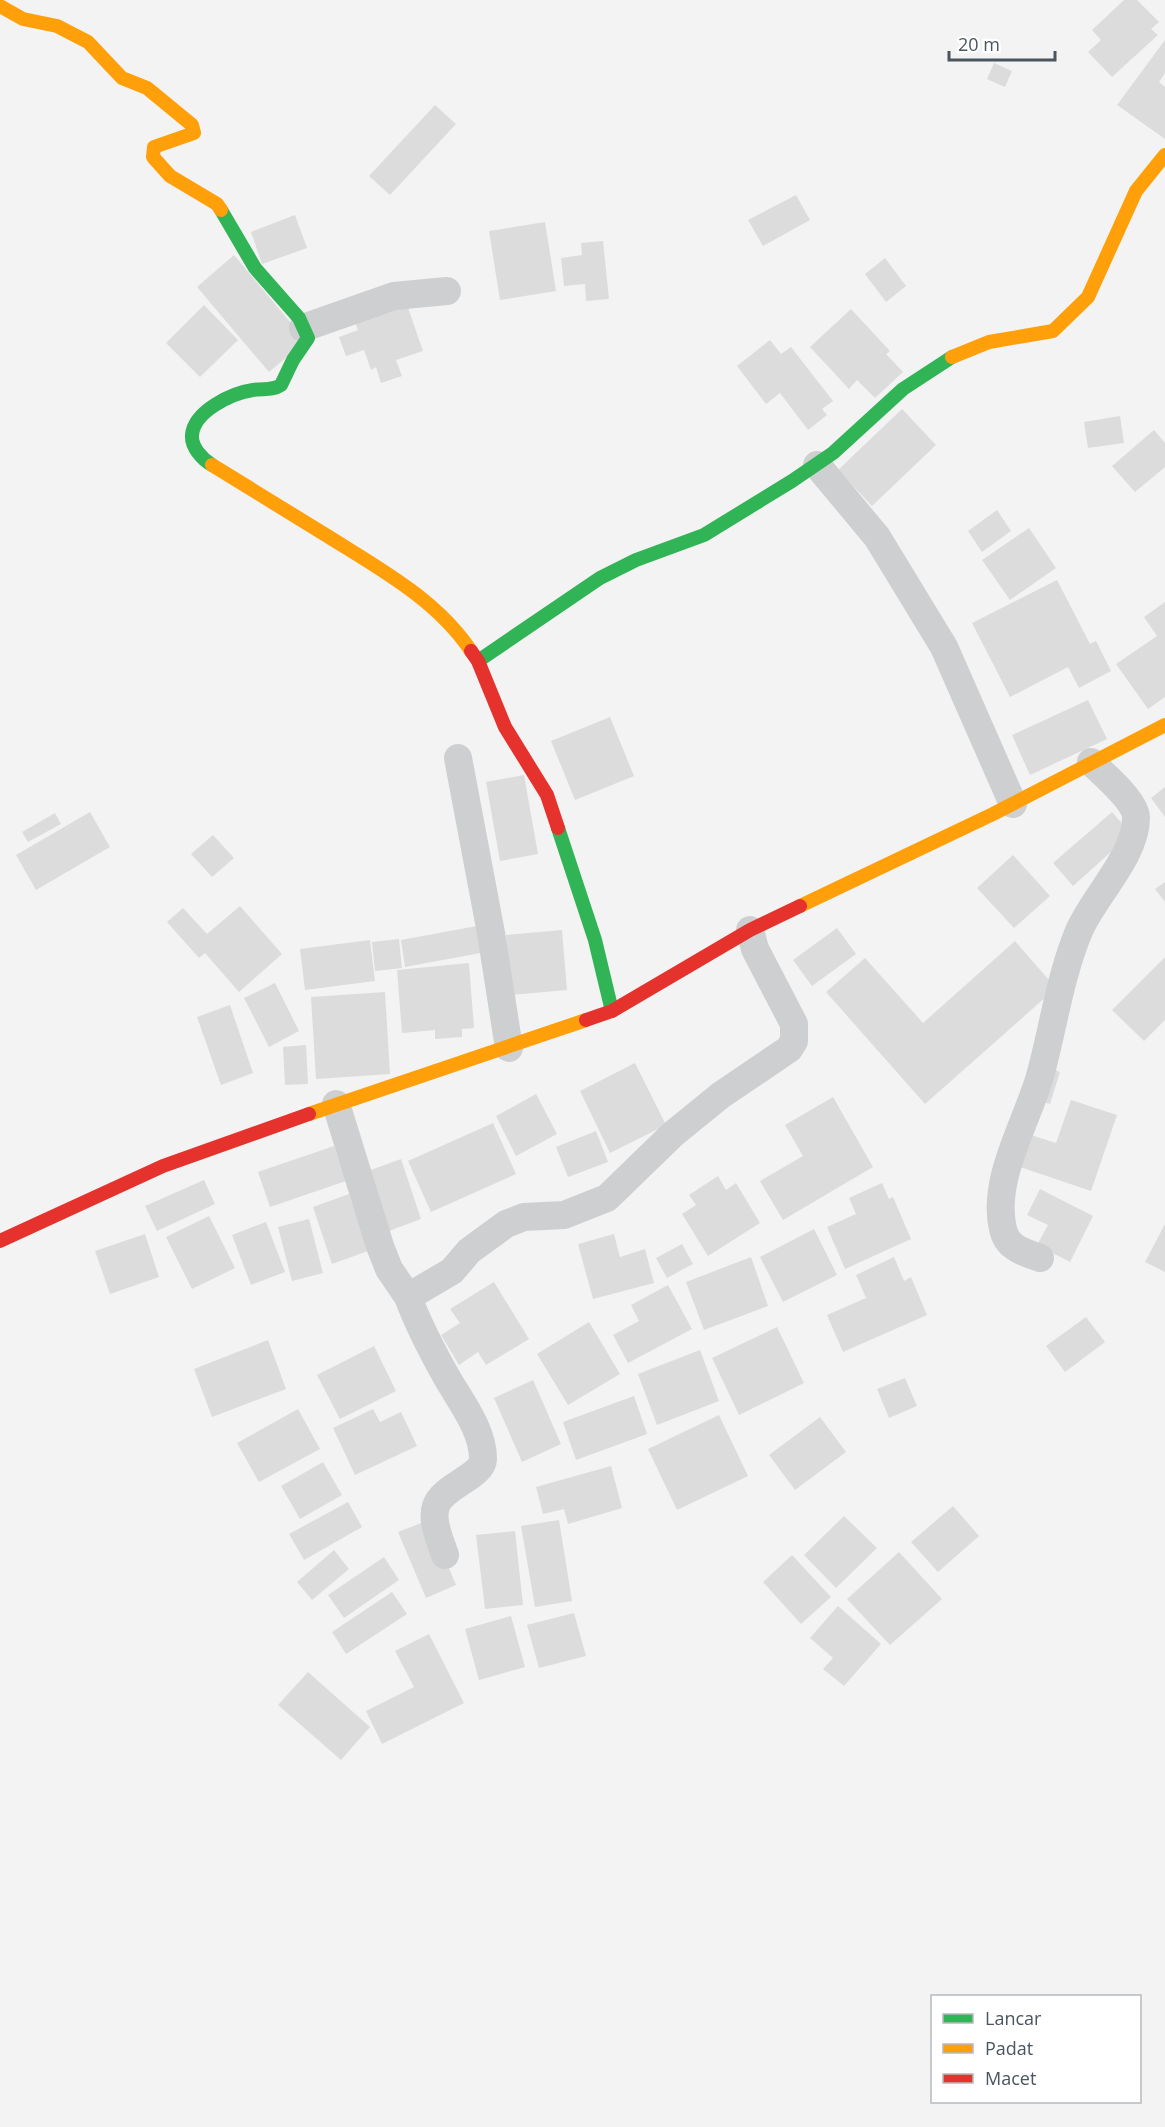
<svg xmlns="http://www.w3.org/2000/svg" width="1165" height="2127" font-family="'Open Sans',sans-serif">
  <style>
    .building { fill: #dcdcdd }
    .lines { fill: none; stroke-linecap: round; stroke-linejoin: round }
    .street { stroke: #cdcfd1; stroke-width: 28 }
    .fast { stroke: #30b455; stroke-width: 14 }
    .slow { stroke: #ff9f0a; stroke-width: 14 }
    .jam { stroke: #e5322d; stroke-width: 14 }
  </style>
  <rect width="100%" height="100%" fill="#f3f3f3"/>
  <path class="building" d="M1124,0H1137L1159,22L1151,29L1158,35L1112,77L1088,52L1101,40L1092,30Z
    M1165,40V73L1159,82L1165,87V139L1117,105Z
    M994,63L1012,71L1005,87L987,79Z
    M435,105L456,124L390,195L369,176Z
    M796,195L810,220L763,246L748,220Z
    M295,215L307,248L262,264L251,232Z
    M545,222L556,291L500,300L489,231Z
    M603,241L609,299L586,301L585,284L564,286L561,258L582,255L581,243Z
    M234,255L306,341L269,372L197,287Z
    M885,258L906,286L886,302L865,274Z
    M406,302L423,351L396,360L402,376L381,383L376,367L371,370L364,350L346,356L339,337L358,330L354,320Z
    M204,305L238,340L200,377L166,343Z
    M851,309L890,351L886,354L903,372L875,398L857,380L849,389L810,347Z
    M770,340L781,354L791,347L833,401L822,409L827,415L808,430L780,393L766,404L737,366Z
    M902,409L936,445L872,506L838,470Z
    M1120,416L1124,443L1088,448L1084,422Z
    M1154,430L1165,443V467L1135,492L1112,466Z
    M997,510L1011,531L982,552L968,531Z
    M1029,528L1056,568L1010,600L982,560Z
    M1057,580L1090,644L1096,641L1111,671L1079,688L1068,667L1010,697L972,623Z
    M1165,602V697L1148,709L1116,664L1157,636L1144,617Z
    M1088,700L1107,739L1030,775L1012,735Z
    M610,717L634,776L575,800L551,741Z
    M524,775L538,854L500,861L486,782Z
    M1165,787V817L1151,798Z
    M90,812L110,847L36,890L16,855Z
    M1112,812L1131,834L1073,886L1053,863Z
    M55,813L61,824L28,842L22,832Z
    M213,835L234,858L212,877L191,854Z
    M1013,855L1050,896L1014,928L977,888Z
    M1165,882V902L1155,889Z
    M240,906L282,954L239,992L205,953L199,958L167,922L183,908L207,934Z
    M482,925L486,952L405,967L401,940Z
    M837,928L856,954L812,986L793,960Z
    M562,930L567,990L511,995L506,935Z
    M399,939L402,968L375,971L372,942Z
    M370,940L375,981L305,990L300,949Z
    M1015,941L1056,988L925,1104L826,992L865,958L923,1023Z
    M1165,957V1020L1144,1041L1112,1010Z
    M469,963L474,1028L462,1029V1037L435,1039V1030L402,1033L397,970Z
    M275,983L299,1031L269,1047L244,998Z
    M385,992L390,1074L316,1079L311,997Z
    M230,1005L253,1073L221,1085L197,1017Z
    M306,1045L308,1084L285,1085L283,1047Z
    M635,1063L666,1125L610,1153L580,1091Z
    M1048,1067L1060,1072L1050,1104L1036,1100Z
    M536,1094L557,1134L516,1156L496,1116Z
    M833,1097L873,1167L783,1220L760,1181L803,1156L785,1125Z
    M1071,1100L1117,1115L1091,1191L1020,1167L1031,1135L1056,1143Z
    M493,1123L516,1174L431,1212L408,1161Z
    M596,1131L608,1162L568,1177L556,1147Z
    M334,1146L346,1181L270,1207L258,1172Z
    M401,1159L421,1219L386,1232L365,1172Z
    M718,1176L726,1190L736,1183L760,1223L708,1256L682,1214L696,1205L689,1195Z
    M204,1180L215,1204L157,1231L145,1206Z
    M882,1183L889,1199L893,1197L911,1239L845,1269L827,1227L856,1214L849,1198Z
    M1040,1189L1093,1216L1070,1262L1037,1245L1048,1225L1027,1215Z
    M349,1194L368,1251L332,1264L313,1207Z
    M209,1216L235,1268L192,1289L166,1237Z
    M309,1219L323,1273L292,1281L278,1227Z
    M266,1222L285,1272L251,1285L232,1235Z
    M1165,1224V1272L1145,1262Z
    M814,1229L837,1275L783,1302L760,1257Z
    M145,1234L159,1277L110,1294L95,1251Z
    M614,1234L620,1257L645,1249L654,1283L593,1299L578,1244Z
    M682,1244L693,1264L667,1278L656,1258Z
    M751,1257L768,1306L704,1330L686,1282Z
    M894,1257L904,1281L911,1277L927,1315L843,1352L827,1315L866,1298L856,1275Z
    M494,1282L529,1339L486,1365L478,1352L459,1365L441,1335L460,1323L450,1309Z
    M668,1285L692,1329L628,1363L613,1335L639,1321L631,1305Z
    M1086,1317L1105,1342L1065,1372L1046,1346Z
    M589,1322L620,1374L568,1405L537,1354Z
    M777,1327L804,1383L739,1415L712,1358Z
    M268,1340L286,1389L212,1417L194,1369Z
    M374,1346L396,1391L340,1419L317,1375Z
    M700,1350L719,1401L657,1425L638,1374Z
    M905,1378L917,1406L889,1418L877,1389Z
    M533,1380L561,1444L522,1462L494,1398Z
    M634,1396L647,1434L576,1460L563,1422Z
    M298,1409L320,1449L259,1482L237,1443Z
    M373,1409L380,1422L401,1412L417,1446L355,1475L333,1428Z
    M719,1415L748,1476L677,1510L648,1449Z
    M820,1417L846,1452L795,1490L769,1455Z
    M323,1462L342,1495L300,1519L281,1486Z
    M611,1466L622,1508L568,1524L564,1509L543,1514L536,1487Z
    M348,1502L362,1527L304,1560L289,1534Z
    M953,1506L979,1536L938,1572L911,1542Z
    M844,1516L877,1548L836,1588L804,1555Z
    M429,1520L456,1585L426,1598L398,1532Z
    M559,1520L572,1601L535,1607L521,1526Z
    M515,1531L523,1605L485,1609L476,1535Z
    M334,1550L349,1569L312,1600L297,1582Z
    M899,1552L942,1599L890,1645L847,1599Z
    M792,1555L831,1597L801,1624L763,1582Z
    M384,1557L399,1580L344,1618L328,1595Z
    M392,1592L407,1614L346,1654L332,1632Z
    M838,1606L881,1644L844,1686L823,1669L833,1658L810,1638Z
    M574,1613L586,1656L539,1668L527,1625Z
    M511,1616L525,1667L479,1680L465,1629Z
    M429,1634L464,1703L382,1744L366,1711L414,1687L395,1651Z
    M308,1672L370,1727L341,1760L278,1705Z"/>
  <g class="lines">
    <path class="street" d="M303,328L394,296L447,291
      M817,465L877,537L944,647L1013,804
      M458,758L491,933L509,1048
      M336,1104L380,1246L389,1269L408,1297
      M1040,1258C1023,1252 1007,1248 1003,1229C991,1180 1027,1122 1040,1076C1053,1029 1060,976 1079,931C1094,896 1136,856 1136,818C1136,801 1103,774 1091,762
      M445,1555C440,1540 431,1521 436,1506C443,1486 483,1476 483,1459C483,1429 460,1401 446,1376C432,1351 418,1324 408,1297L452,1271L469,1251L506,1224L524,1217L564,1215L607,1198L673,1134L721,1095L789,1049L794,1041V1024L755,949L750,930"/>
    <path class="fast" d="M212,465C202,459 191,447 192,435C194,411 232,393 253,390C263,388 272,391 281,385L293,360L308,338L299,318L255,268L221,210
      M478,661L600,578L636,560L704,535L792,481L833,453L903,389L952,357
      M558,828L595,940L612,1011"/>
    <path class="slow" d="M0,6L23,19L57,26L88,42L122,78L147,88L192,125L194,133L154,147L153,157L170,176L217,204L221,210
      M952,357L989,342L1053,331L1088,297L1136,191L1165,155
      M212,465C251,489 290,513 329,537C380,569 437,600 471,651
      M800,906L993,814L1165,725
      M309,1114L586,1020"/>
    <path class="jam" d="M471,651L478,661L505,727L547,795L558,828
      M586,1020L612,1011L750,930L800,906
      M0,1241L163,1166L309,1114"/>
  </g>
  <rect x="931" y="1995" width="210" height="108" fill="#ffffff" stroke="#b7bbbf" stroke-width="1.5"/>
  <rect x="943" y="2014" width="30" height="9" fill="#30b455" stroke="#b7bbbf" stroke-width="1.5"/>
  <text x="985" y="2025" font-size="18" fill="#4a555f">Lancar</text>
  <rect x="943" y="2044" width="30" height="9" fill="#ff9f0a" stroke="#b7bbbf" stroke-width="1.5"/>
  <text x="985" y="2055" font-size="18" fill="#4a555f">Padat</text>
  <rect x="943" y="2074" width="30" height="9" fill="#e5322d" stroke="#b7bbbf" stroke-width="1.5"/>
  <text x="985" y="2085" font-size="18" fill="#4a555f">Macet</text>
  <path d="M949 51v9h106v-9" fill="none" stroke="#4a555f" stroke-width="3"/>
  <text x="958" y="51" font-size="18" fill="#4a555f" stroke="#ffffff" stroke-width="4.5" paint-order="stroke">20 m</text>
</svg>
